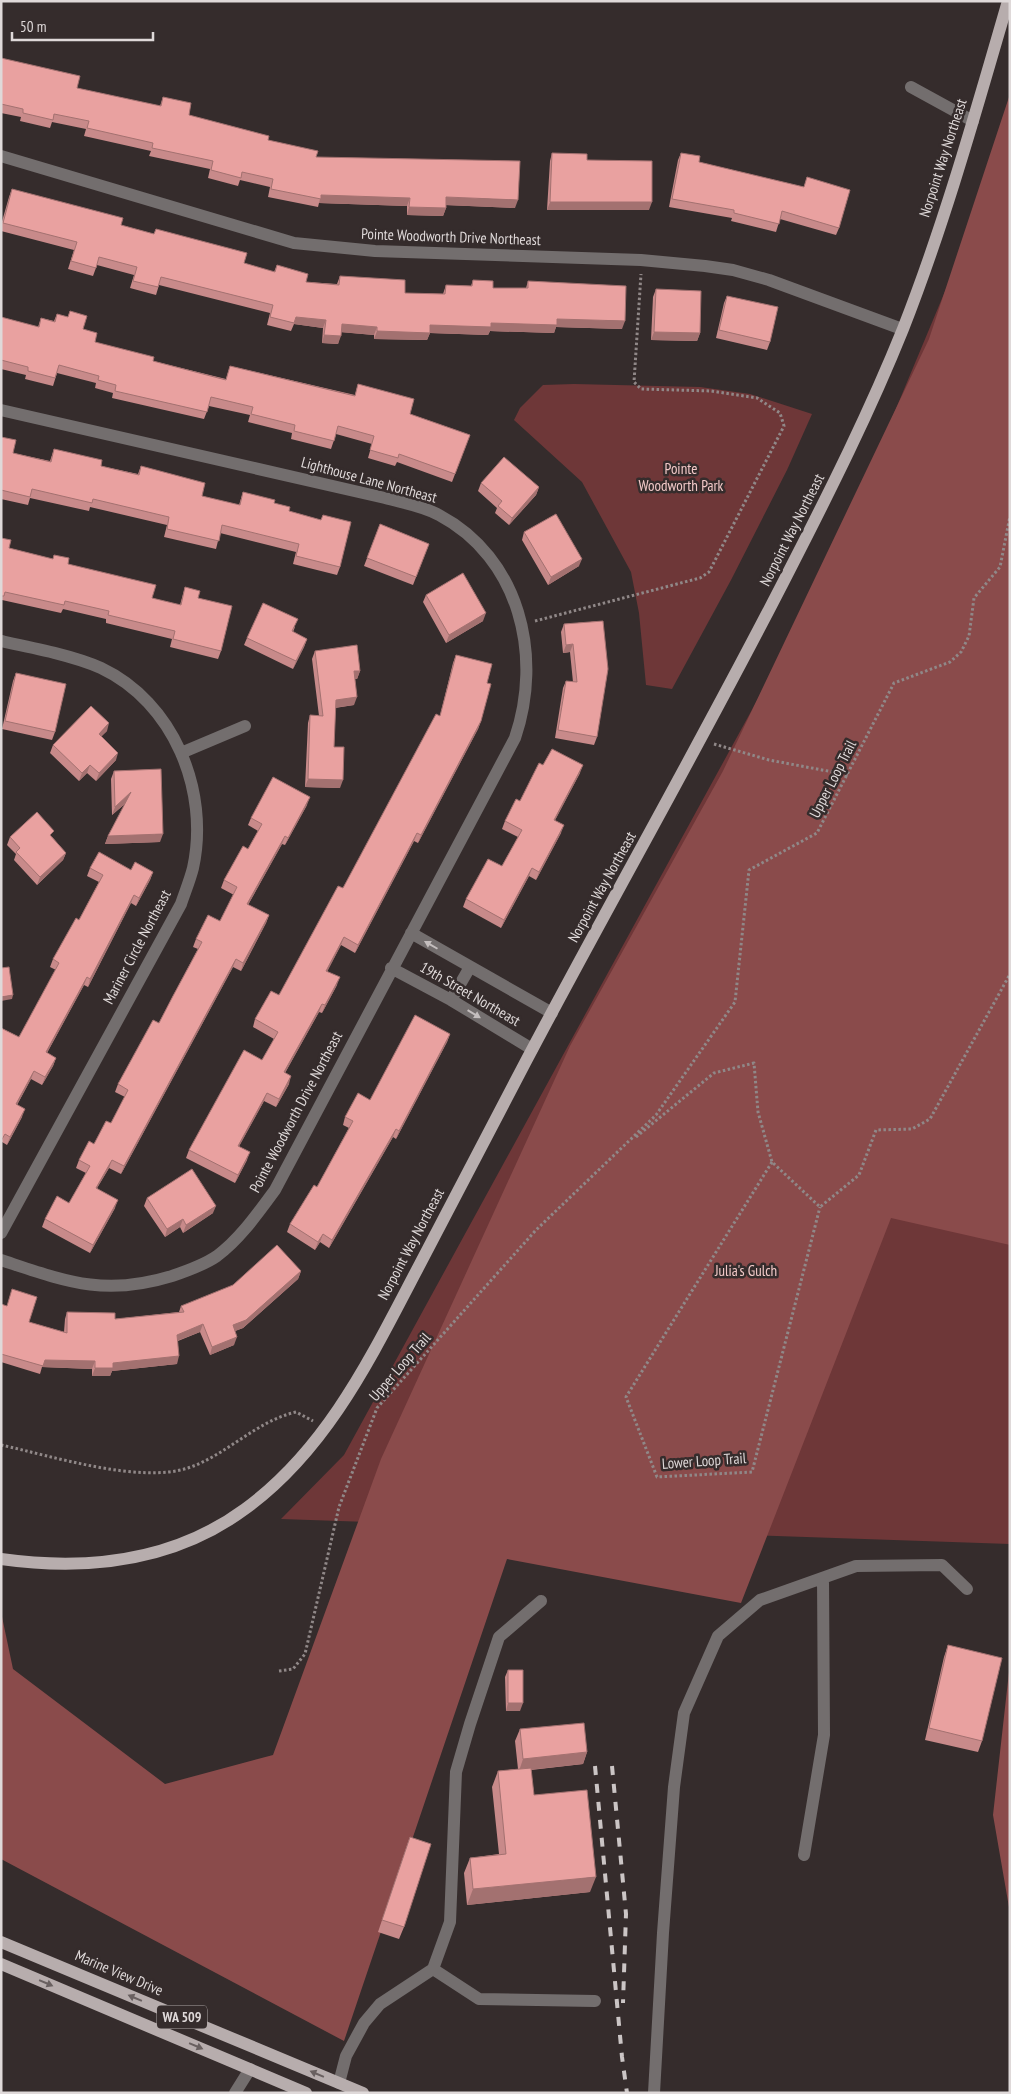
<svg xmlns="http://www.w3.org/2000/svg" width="1011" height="2094" font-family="'PT Sans Narrow',sans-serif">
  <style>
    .green { fill: #6e3738 }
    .forest { fill: #8a4b4b }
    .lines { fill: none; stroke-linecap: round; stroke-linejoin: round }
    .path { stroke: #908888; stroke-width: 3; stroke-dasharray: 2.5 2.5; stroke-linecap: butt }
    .minor { stroke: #736e6e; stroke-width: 12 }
    .major { stroke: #b7adad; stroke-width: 12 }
    .rail { stroke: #cbc5c5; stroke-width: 4; stroke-dasharray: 9 9; stroke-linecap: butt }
    .wall { fill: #c88a8a }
    .shaded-wall { fill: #a37170 }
    .building { fill: #e9a1a0; stroke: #a37170 }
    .oneway { fill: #c4bebe }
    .oneway2 { fill: #696060 }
    .labels { text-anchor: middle; stroke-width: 5; stroke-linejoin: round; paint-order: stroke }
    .shield { fill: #352c2c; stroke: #aca5a5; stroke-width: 1 }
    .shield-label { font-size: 14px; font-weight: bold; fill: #dfd9d9 }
    .street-label { font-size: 15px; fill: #dfd9d9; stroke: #352c2c }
    .park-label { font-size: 15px; fill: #f2c9c8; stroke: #352c2c }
  </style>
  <rect width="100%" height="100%" fill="#352c2c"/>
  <path class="green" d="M1010,95V1544L281,1519L344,1455L829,569L966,241Z
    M574,384L700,387L750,394L812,414L787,470L731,580L672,689L646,685L639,613L631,572L582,482L514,420L520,408L543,385Z"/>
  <path class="forest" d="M1010,94V1245L891,1218L741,1603L507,1559L344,2041L1,1859V1612L13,1669L165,1784L273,1755L381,1459L570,1046L723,771L929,339Z
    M1010,1663V1913L993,1815Z"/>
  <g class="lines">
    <path class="path" d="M535,621L700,578L709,572L784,426L780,413L757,398L711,391L641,389L634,382L641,274
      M714,744L769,760L849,775
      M636,1137L714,1073L754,1063L758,1112L772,1162L820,1207L859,1175L876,1130L912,1129L930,1119L1010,974
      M772,1162L626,1397L657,1477L752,1472L820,1207
      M1,1445C52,1456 139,1484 188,1468C227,1455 256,1421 296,1412L313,1421
      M279,1671L293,1669L305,1654L339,1507L377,1408L536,1230L656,1115L735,1002L749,870L817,833L894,683L950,662L961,652L969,636L974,598L1000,567L1010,516"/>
    <path class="minor" d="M911,87L973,121
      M1,156L294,243L375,251L641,260L705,266L733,270L769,280L902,329
      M1,410L385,498C403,503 423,506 439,515C520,558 543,656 515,738L275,1190C258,1213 240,1239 217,1256C204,1265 187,1271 172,1276C104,1297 65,1281 1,1260
      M1,641C30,647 75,656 101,668C173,702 210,790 193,868C190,880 185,892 181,904L1,1233
      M181,753L245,726
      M411,933L552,1013
      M391,968L451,1000L532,1049
      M451,1000L470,967
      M804,1855L824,1735L823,1578
      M433,1969L479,1999L595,2001
      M339,2083L346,2056L364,2023L380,2004L433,1969L450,1922L456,1772L470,1724L499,1637L541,1601
      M235,2093L250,2069
      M654,2093L663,1933L674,1787L684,1713L718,1636L760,1600L856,1566L942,1565L967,1589"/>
    <path class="major" d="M1,1559C87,1571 173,1562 245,1509C329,1448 373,1353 420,1264C455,1197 490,1130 525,1063C612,898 705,736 790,569C830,491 870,411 903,329C945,222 976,111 1008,1
      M1,1942L363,2093
      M1,1964L306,2093"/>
    <path class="rail" d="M595,1766L622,2057L627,2093
      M612,1766L626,1914L623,2003"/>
  </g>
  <path class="wall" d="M1,58L77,88L160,106L163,97L189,115L268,140L316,157L515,208L446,205V208L443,216L407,215V206L319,203L318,207L268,197L270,187L240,180L238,186L208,178L210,169L149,156L151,151L84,136L86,129L52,122L50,128L20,121L21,117L1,113Z
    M552,153L587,160L649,210H547L550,161Z
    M681,153L699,162L804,187L807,177L839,228L836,235L780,219L776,232L731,221L732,218L669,207L678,160Z
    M12,189L121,225L154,234L156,229L244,263L274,272L277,265L306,282L337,284L340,276L405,293L443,294L446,285L471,286L473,280L493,288H526L528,281L622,329L556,327L554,333L490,331L488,335L430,333L427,340L374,339V335L341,332L338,344L322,343L323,328L294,324L291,331L267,325L270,313L159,285L156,295L130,288L134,275L97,265L93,276L68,269L74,250L1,231V225L9,197Z
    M656,289L700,333L697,341L651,340L653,297Z
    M727,296L770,342L767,350L716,338L724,303Z
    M70,311L83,329L95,342L153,361L226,379L230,366L355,395L358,384L410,414L470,435L452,482L397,462L395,466L368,458L372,444L336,434L331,449L291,439L292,433L248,422L250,415L209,406L204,419L112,398L113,393L95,388L96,383L57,373L53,386L25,379L26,375L1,369V317L38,327L41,318L54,321L57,314L68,317Z
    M1,437L13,453L50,461L54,449L101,466L138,474L141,466L202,496L239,505L243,492L274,503L289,511L321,520L323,515L340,567L337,575L293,564L296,552L220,533L216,549L164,537L167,525L90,507L89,511L30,498L28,505L1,499Z
    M481,483L539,487L536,495L509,525L495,513L497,508L478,491Z
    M380,524L429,544L413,585L364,566Z
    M524,532L579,566L548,585L522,540Z
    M1,538L9,548L53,559L54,555L68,564L152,598L180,605L185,587L198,598L221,651L218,659L170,647L172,639L106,623V619L63,609L61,613L2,600L1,603Z
    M426,595L483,621L446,643L423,602Z
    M603,621L597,737L594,745L555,738L563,688L566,681L573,682L570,652L563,653L561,632L564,624Z
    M295,627L293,632L307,639L304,647L293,669L244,645L247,638Z
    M315,651L360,671L357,679H355L354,705L335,708L334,747L340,788L305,787L308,723L310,715L319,716L312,659Z
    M456,655L487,683L481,721L478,729L418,843L414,841L355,953L341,945L327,971L337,985L322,1013L319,1012L285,1073L289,1084L276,1107L264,1101L239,1146L247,1160L235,1183L186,1158L189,1150L262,1060L274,1039L253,1027L255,1019L279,995L343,888L440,716L453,663Z
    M16,673L55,732L52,740L2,729L13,681Z
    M107,731L101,736L116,760L96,781L87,773L79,781L50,753L53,745Z
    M543,765L580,773L555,820L561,833L536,880L529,876L501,928L463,907L466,899L502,866L518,837L502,829L505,821L520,801Z
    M114,771L160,842L105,844L108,836L126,803L112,815L111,779Z
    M307,805L285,845L282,844L248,905L269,915L266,923L241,971L233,967L121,1174L109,1168L97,1188L115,1208L90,1253L42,1227L45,1219L69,1203L86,1173L76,1168L79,1160L94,1144L111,1123L125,1097L115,1092L118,1084L159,1023L173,996L198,949L193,947L196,939L220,921L234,895L221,888L224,880L248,849L258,831L248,825L251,818Z
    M10,837H52L66,853L63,860L37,885L14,860L16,854L7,845Z
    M90,868L131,870L153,872L150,880L136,906L131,903L88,987L84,985L47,1053L56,1058L53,1066L42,1085L31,1079L17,1105L22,1117L7,1145L2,1142L1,1143V1028L19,1037L56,970L50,967L53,959L79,920L99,882L87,876Z
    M450,1034L447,1042L396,1139L393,1137L329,1248L320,1242L315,1250L287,1232L290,1224L317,1187L349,1128L343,1125L345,1117L370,1100Z
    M147,1198L213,1213L183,1233L180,1227L165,1237L144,1206Z
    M301,1271L298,1279L243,1328L235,1331L234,1345L210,1355L200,1332L178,1341L177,1364L112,1371L110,1376H92V1369L42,1367L40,1374L1,1362V1304L29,1322L64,1332L65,1319L67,1312L115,1319L179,1312L181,1306Z
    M948,1645L982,1741L978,1752L925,1740L944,1657Z
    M508,1670L520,1711H506L505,1677Z
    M520,1729L587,1752L583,1764L531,1770L534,1795L590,1892L467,1905L464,1873L470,1858L499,1854L492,1787L498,1771L518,1769L515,1741Z
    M410,1837L404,1927L399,1939L378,1932Z"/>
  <path class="shaded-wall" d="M321,195L410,198L407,206L319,203Z
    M446,197L518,200L515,208L444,205Z
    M550,202H652L649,210H547Z
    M409,207L446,208L443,216L407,215Z
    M296,317L326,320L323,328L294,324Z
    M557,319L625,321L622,329L556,327L554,333L490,331L488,335L430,333L427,340L374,339L377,331L430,325L491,323Z
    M342,324L377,327L374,335L339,332Z
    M654,332L700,333L697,341L651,340Z
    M324,335L341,336L338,344L322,343Z
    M539,487L536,495L509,525L512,518Z
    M582,559L579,566L548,585L551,577Z
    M486,613L483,621L446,643L449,635Z
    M307,639L304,647L293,669L296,661Z
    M573,644L570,652L563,653L566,645Z
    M354,671H360L357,679H351Z
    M357,697L354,705L333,708L336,700Z
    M481,721L478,729L418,843L421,835Z
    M109,723L107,731L96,742L99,734Z
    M118,753L116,760L96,781L99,773Z
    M90,765L87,773L79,781L82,773Z
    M583,765L580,773L551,828L554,820Z
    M308,779L343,780L340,788L305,787Z
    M131,792L129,800L112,815L115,807Z
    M310,797L307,805L285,845L288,838Z
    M564,825L561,833L536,880L539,872Z
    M417,833L414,841L355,953L358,945Z
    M163,834L160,842L105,844L108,836Z
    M285,836L282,844L244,912L247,904Z
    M66,853L63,860L37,885L40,877Z
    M532,868L529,876L501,928L504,920Z
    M153,872L150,880L136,906L139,898Z
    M134,895L131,903L88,987L90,979Z
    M269,915L266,923L241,971L243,963Z
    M344,937L341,945L324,978L326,971Z
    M236,959L233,967L121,1174L124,1166Z
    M87,977L84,985L43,1060L46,1052Z
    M340,977L337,985L322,1013L325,1005Z
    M13,995L12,999L1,1001V997Z
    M322,1004L319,1012L281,1080L284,1072Z
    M450,1034L447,1042L396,1139L399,1131Z
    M56,1058L53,1066L42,1085L45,1077Z
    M34,1071L31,1079L13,1112L16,1104Z
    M291,1076L289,1084L276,1107L279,1099Z
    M267,1093L264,1101L235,1154L238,1146Z
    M25,1109L22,1117L7,1145L10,1137Z
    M396,1129L393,1137L329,1248L332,1240Z
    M250,1152L247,1160L235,1183L238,1175Z
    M112,1160L109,1168L93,1195L96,1188Z
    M118,1200L115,1208L90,1253L93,1245Z
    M216,1206L213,1213L183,1233L186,1225Z
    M183,1219L180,1227L165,1237L167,1229Z
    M323,1234L320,1242L315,1250L318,1242Z
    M301,1271L298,1279L243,1328L230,1333L233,1325Z
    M203,1324L200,1332L174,1342L177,1335Z
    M237,1337L234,1345L210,1355L212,1347Z
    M179,1356L177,1364L112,1371L110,1376H92L95,1368L113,1363Z
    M45,1360L95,1361L92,1369L42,1367Z
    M508,1703H523L520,1711H506Z
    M587,1752L583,1764L519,1771L523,1759Z
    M596,1877L590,1892L467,1905L473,1889Z"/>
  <path class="building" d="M1,58L80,76L77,88L161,106L163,97L191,103L189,115L269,136L268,140L318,151L316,157L520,161L518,200L446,197V208L409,207L410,198L321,195V199L271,189L273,179L242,172L241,178L211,170L213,161L152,148L153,143L87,128L89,121L54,114L53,120L23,113V109L1,104Z
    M552,153L587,154V160L652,161V202H550Z
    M681,153L700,156L699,162L804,187L807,177L850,190L839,228L782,211L779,224L734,213V210L672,199Z
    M12,189L123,218L121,225L154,234L156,229L247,253L244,263L275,272L277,265L308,274L306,282L339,285L340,276L405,280V293L445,294L446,285L472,286L473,280L493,281V288H528V281L626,286L625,321L557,319V325L491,323V327L430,325V333L377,331V327L342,324L341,336L324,335L326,320L296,317L294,323L270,317L273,305L161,277L158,287L133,281L137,267L99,257L96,268L71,261L77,242L3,223Z
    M656,289L701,291L700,333L654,332Z
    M727,296L778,307L770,342L719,330Z
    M70,311L87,316L83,329L97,333L95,342L154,357L153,361L226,380L230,366L355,396L358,384L414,399L410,414L470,435L455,474L399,454L398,458L370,450L374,436L338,426L334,441L294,431L295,425L251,414L253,407L211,397L207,412L115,391L116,385L98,380L99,376L59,365L55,378L28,371V367L1,360V317L39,327L41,318L55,322L57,314L68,317Z
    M1,437L16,440L13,453L51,462L54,449L102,460L101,466L139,475L141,466L205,483L202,496L240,505L243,492L275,500L274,503L290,507L289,511L321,520L323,515L351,522L340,567L296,556L299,544L222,525L219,541L167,529L169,517L93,499L92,503L32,489L30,497L1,490Z
    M504,457L539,487L512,518L498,506L502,501L481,483Z
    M556,514L582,559L551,577L524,532Z
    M380,524L429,544L416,577L367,558Z
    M1,538L11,540L9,548L53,559L54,555L69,558L68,564L156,585L152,598L181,605L185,587L200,591L198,598L232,606L221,651L173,639L175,631L108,615L109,611L65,601L64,605L5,592L4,596H1Z
    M463,573L486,613L449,635L426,595Z
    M263,603L298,619L292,631L307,639L296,661L247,638Z
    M603,621L608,669L597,737L558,730L566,681L577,682L573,644L566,645L564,624Z
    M357,645L360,671H354L357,697L336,700L334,747H344L343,780L308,779L310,715L323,716L315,651Z
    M456,655L492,664L487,683L491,684L481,721L421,835L417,833L358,945L344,937L326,971L340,977L325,1005L322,1004L284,1072L291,1076L279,1099L267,1093L238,1146L250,1152L238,1175L189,1150L244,1050L262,1060L278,1032L255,1019L271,991L279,995L338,886L343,888L436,714L440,716Z
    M16,673L66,684L55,732L5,721Z
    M91,706L109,723L99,734L118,753L99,773L90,765L82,773L53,745Z
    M552,749L583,765L554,820L564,825L539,872L532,868L504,920L466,899L488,859L502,866L522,830L505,821L516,799L520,801L539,763L543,765Z
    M161,769L163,834L108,836L131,792L115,807L114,771Z
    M273,777L310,797L288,838L285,836L247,904L269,915L243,963L236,959L124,1166L112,1160L96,1188L118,1200L93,1245L45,1219L57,1196L69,1203L90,1166L79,1160L89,1141L94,1144L106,1121L111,1123L128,1090L118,1084L153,1020L159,1023L173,996L202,942L196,939L208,915L220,921L237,887L224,880L243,846L248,849L262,824L251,818Z
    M37,812L54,831L50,835L66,853L40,877L16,852L20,848L10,837Z
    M99,852L131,870L135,862L153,872L139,898L134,895L90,979L87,977L46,1052L56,1058L45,1077L34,1071L16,1104L25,1109L10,1137L5,1134L1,1141V1028L19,1037L59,963L53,959L76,918L79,920L103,875L90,868Z
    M9,967L13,995L1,997V968Z
    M415,1015L450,1034L399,1131L396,1129L332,1240L323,1234L318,1242L290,1224L314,1185L317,1187L353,1121L345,1117L358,1093L370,1100Z
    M192,1169L216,1206L186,1225L183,1219L167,1229L147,1198Z
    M277,1245L301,1271L246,1320L233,1325L237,1337L212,1347L203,1324L177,1335L179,1356L113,1363V1368H95V1361L45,1360L43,1366L1,1354V1304L7,1306L12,1289L37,1297L29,1322L67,1333V1312L115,1313V1319L184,1312L181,1306L233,1285Z
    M948,1645L1002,1658L982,1741L929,1728Z
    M508,1670H523V1703H508Z
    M584,1723L587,1752L523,1759L520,1729Z
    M531,1768L534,1795L587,1790L596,1877L473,1889L470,1858L506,1854L498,1771Z
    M410,1837L431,1844L404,1927L382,1920Z"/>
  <defs><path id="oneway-solid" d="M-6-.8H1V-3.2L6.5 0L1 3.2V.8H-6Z" transform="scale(1.25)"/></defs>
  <g class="oneway">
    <use href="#oneway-solid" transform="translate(431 945) rotate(-150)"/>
    <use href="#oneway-solid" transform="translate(474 1014) rotate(31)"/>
  </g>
  <g class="oneway2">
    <use href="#oneway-solid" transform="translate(46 1983) rotate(23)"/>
    <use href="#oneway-solid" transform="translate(135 1998) rotate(-157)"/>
    <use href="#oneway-solid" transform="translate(196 2046) rotate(23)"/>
    <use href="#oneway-solid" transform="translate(317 2074) rotate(-157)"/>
  </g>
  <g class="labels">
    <rect class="shield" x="157" y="2005.5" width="50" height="23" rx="4"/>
    <g class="shield-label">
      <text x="182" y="2022">WA 509</text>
    </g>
    <g class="street-label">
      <text transform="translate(943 158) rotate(-72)" y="5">Norpoint Way Northeast</text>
      <text transform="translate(451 237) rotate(2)" y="5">Pointe Woodworth Drive Northeast</text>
      <text transform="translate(369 480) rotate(15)" y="5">Lighthouse Lane Northeast</text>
      <text transform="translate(792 530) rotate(-63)" y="5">Norpoint Way Northeast</text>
      <text transform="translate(833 779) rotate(-63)" y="5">Upper Loop Trail</text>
      <text transform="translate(602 887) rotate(-61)" y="5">Norpoint Way Northeast</text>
      <text transform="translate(137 947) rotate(-62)" y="5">Mariner Circle Northeast</text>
      <text transform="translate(470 994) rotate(30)" y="5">19th Street Northeast</text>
      <text transform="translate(296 1112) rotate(-62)" y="5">Pointe Woodworth Drive Northeast</text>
      <text transform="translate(411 1244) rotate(-62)" y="5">Norpoint Way Northeast</text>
      <text transform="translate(400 1367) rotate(-49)" y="5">Upper Loop Trail</text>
      <text transform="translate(704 1461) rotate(-4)" y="5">Lower Loop Trail</text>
      <text transform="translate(119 1973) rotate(23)" y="5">Marine View Drive</text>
    </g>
    <g class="park-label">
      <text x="681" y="474">Pointe<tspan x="681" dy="17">Woodworth Park</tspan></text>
      <text x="746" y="1276">Julia's Gulch</text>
    </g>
  </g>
  <rect width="1011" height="2094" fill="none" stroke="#dfd9d9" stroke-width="5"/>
  <path d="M12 32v8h141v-8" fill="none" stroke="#dfd9d9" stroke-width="2.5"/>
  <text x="20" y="32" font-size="15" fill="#dfd9d9" stroke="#352c2c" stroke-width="4" paint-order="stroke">50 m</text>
</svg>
